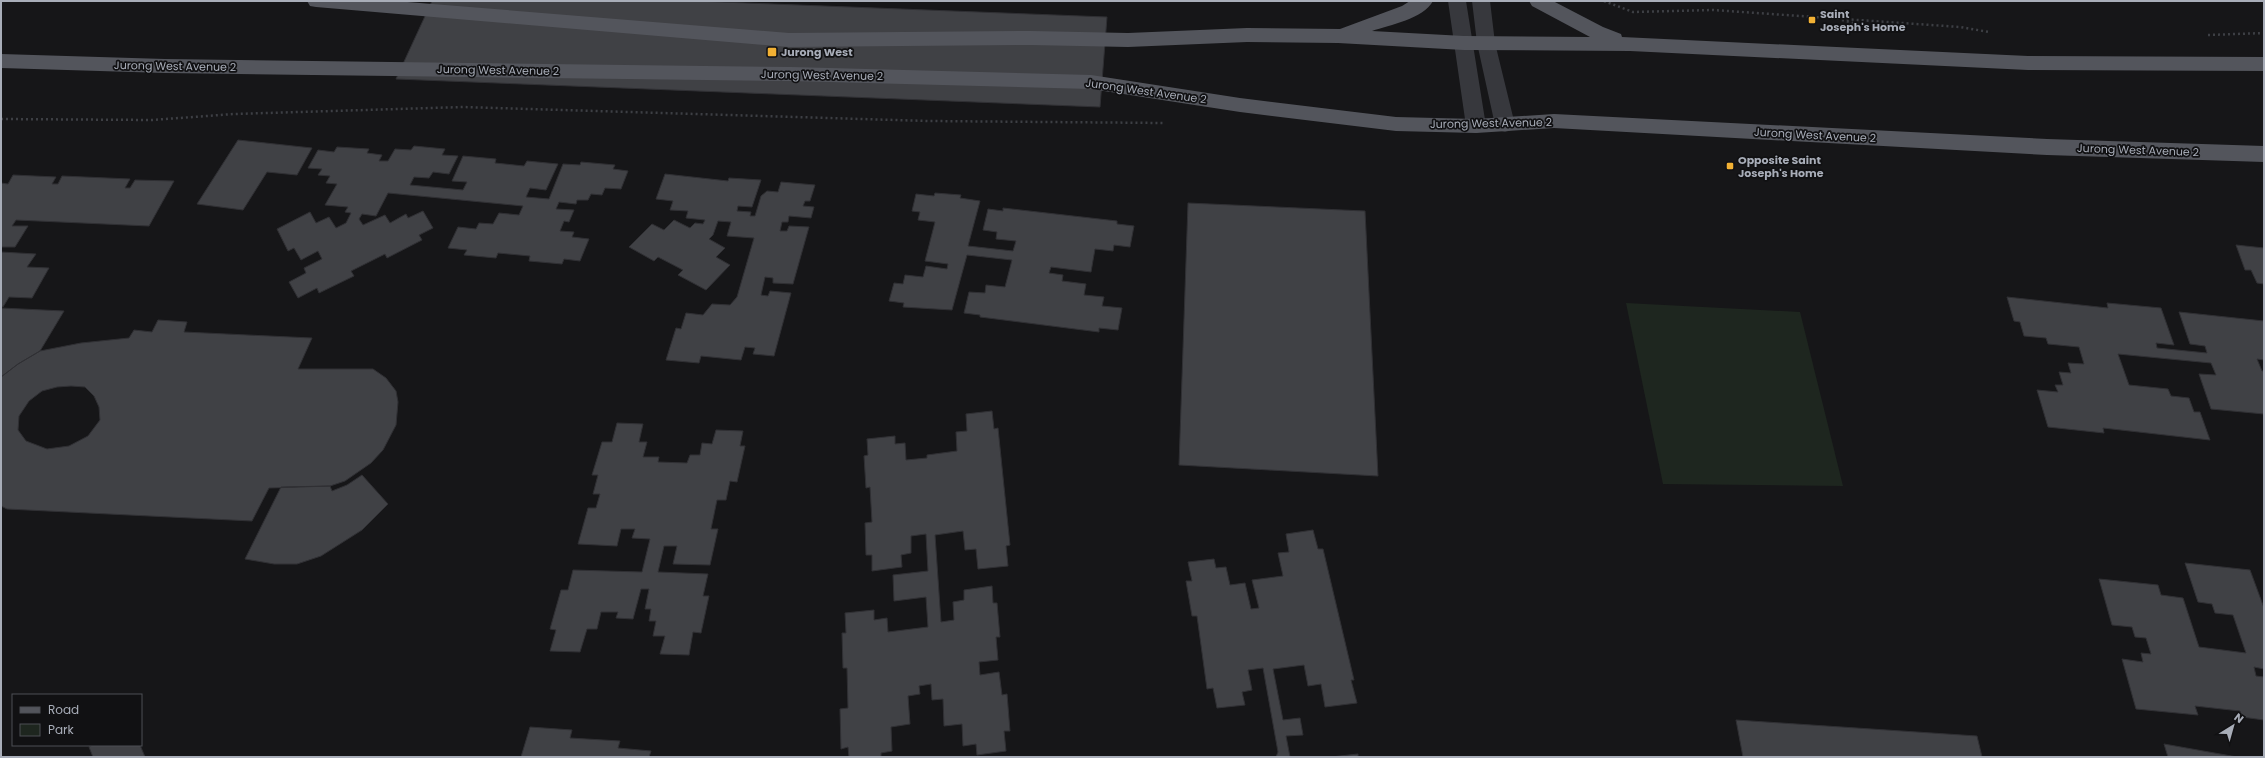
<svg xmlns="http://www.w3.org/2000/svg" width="2265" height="758" font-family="Poppins,sans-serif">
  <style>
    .green { fill: #1e261f }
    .building { fill: #404145; stroke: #303034; fill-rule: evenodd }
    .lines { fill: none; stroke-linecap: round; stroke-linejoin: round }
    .path { stroke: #3d3f44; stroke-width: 2.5; stroke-dasharray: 2 3; stroke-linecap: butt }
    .minor { fill: #37383d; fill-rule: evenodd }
    .major { fill: #53555c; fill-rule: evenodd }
    .poi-dot { fill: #f2b134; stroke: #111113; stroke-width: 1.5 }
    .labels { text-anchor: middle; stroke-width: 3.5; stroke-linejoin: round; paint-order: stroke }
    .poi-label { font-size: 11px; font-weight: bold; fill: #a8adb8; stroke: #111113; text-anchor: start }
    .street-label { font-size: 11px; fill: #a8adb8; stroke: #111113 }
  </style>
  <rect width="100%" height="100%" fill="#161618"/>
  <path class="green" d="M1626,303L1800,312L1843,486L1663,484Z"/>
  <path class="building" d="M432,1H695L1107,17L1100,107L396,79Z
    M238,140L312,148L297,175L267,172L243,210L197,204Z
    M414,146L445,149L442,155L458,156L449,174L433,172L429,178L414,177L410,185L463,190L467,182L452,181L463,156L496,159L495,163L524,166L527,161L558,164L546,190L530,188L526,197L549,199L563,164L580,165L581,162L615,165L613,169L628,171L621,189L605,188L602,195L591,194L588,200H577L576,204L559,202L556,209L574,210L569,222L564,221L560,231L574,232L572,237L589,239L580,261L564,259L562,264L529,261L530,256L498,253L496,258L464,255L467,250L448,248L458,227L476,229L479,223L493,224L499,213L519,215L523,206L388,193L376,216L362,214L359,219L363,225L385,215L390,223L406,214L408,218L423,211L433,228L419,235L422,240L387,258L385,254L351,271L354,276L319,293L317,288L298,298L289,282L306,273L304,268L322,259L318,251L301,260L294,248L288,251L277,229L310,212L316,223L329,217L336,228L346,223L351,213L345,212L348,207L325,205L337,184L326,183L330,176L318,175L322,169L308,168L318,150L334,152L337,147L369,149L367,153L382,155L379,161H388L395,149L411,150Z
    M665,174L728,181L729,178L761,180L752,207L738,206L737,211L751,212L750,216H755L761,196L767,191L778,192L781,182L815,185L810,201H805L803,206L814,207L811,218L789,216L788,222H782L780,231H787L789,226L809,227L793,284L773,283V278L765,277L761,295L768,296L770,291L791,293L774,356L753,354L755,348L745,347L741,360L701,356L699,363L666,360L676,328L681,329L686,313L703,315L712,304L730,305L737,297L754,238L727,236L731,222L718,221L713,235L709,239L725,248L716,257L730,265L706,290L678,275L683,270L658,257L654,261L629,247L652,224L664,230L674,220L690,228L695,223L703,224L705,220L686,218L688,211L670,210L673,201L656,199Z
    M13,175L56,177L52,184H58L62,176L130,179L125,188H130L135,180L174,181L149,226L16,220L12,226H28L15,247H1V183L8,184Z
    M935,193L961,195L960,198L980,201L968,246L1013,251L1016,241L996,239L997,232L983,230L988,209L1003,211V208L1117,221V224L1134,226L1130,247L1114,245L1113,251L1095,249L1091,272L1051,267L1049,273L1063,275L1062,281L1086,284L1084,295L1104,297L1102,306L1122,308L1118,330L1099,328V332L980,317V315L964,313L969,292L985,293L986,285L1005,287L1012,260L967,255L952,310L903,307L904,303L889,301L894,283L903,284L905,275L923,277L926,266L947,269L948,264L925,261L935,222L918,220L920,212L912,211L916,194L934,196Z
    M1188,203L1365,211L1378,476L1179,465Z
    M2236,245L2264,248V284L2257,283L2251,270H2245Z
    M1,252L36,254L27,267L49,268L32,298L9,297L3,307H1Z
    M2007,297L2108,308L2107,303L2161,308L2174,345L2156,343L2157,348L2207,353L2205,346L2190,344L2179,312L2264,321V360L2257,359L2262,371H2264V414L2211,409L2199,374L2216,375L2211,363L2118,354L2129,385L2168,389L2171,396L2189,398L2194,412H2200L2210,440L2103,428L2104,433L2048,427L2037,390L2058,392L2055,385H2063L2059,372L2071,373L2068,363L2084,364L2079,347L2048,344L2046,338L2024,336L2020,322L2014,321Z
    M1,308L64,311L40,351L18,364L1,377Z
    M158,320L187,322L184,332L312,338L298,369H373L386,378L396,391L398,402L396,425L383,450L371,463L345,481L330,486L269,488L252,521L7,509L1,506V377L18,364L40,351L81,343L129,338L134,330L152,332ZM71,386L85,387L94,396L99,407L100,420L88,436L69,446L47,449L26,441L18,430L19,416L29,401L42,391L57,387Z
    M992,411L994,429L998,428L1010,545L1006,546L1008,566L978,569L976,549L965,550L963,531L935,535L941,622L954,620L953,602L964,600V590L992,586L993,603H997L1000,637H996L998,660L979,662L980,675L999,672L1002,695L1007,694L1010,731H1004L1006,751L977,755L976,744L963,746L962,724L944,726L943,699L932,700L931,684L919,686L920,694L908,696L910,724L891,727L892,751L881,753V757H849L848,747L841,749L840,709L848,708L847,668H843L842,633H846L845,613L874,610V620L887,618L888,632L928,627L926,597L894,601L893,575L928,571L926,534L911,536V553L901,555L902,567L872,571V555H866L865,523L872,522L870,487L866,488L864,456L868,455L867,439L895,436V444L905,443L906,460L927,458V455L957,451L956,432L967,431L966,414Z
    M617,423L643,424L639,442H647L643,457H659L658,462L687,463L690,455H700L702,443L712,444L716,430L743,431L740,446H745L737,482L730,481L726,500H717L711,529H718L710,565L673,564L677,546H664L658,572L708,574L703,596H709L701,633L693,632L689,655L660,654L665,636H653L656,621H649L651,609H645L649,589H641L633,619L616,618L618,612H601L597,629H587L580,652L550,651L556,630L550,629L561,590H568L573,570L642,572L650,539L632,538L635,529H621L617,546L578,544L588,508H596L600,494H593L598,475H592L602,442H612Z
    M362,475L388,504L362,530L321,556L297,564H274L245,559L281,487L330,486L332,491L347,485Z
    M1313,530L1318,549H1323L1354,680H1351L1357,703L1325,707L1321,684L1308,686L1304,665L1273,669L1283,720L1300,718L1303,735L1286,736L1290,757H1276L1278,752L1263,668L1248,670L1252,690L1242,692L1245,705L1217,708L1213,688L1207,689L1197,616H1192L1186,581H1192L1188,562L1214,559L1216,568L1226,567L1230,585L1245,583L1251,609L1259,608L1252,580L1283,576L1278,553L1289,552L1286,534Z
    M2185,563L2250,570L2264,608V669L2254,667L2256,676L2264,677V720L2242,717L2240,711L2195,706L2198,715L2136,709L2122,659L2143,662L2141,653L2151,654L2146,638L2135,637L2132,627L2112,625L2099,579L2158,585L2161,595L2183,598L2199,647L2246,653L2233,615L2215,613L2212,604L2198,602Z
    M1736,720L1977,736L1982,757H1743Z
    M530,727L572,730L570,738L620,741L618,748L651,751L649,757H521Z
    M2164,744L2237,757H2168Z
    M93,745H140L145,757H93L89,747Z
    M1358,754V757H1331Z"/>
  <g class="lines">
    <path class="path" d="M1604,1L1633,12L1713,10L1960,27L1989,32
      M1842,20L1868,27
      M2208,35L2264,33
      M1,119L152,120L234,114L463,107L928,121L1165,123"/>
    <path class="minor" d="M1448,1H1466L1486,126L1483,131L1476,133L1469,131L1466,126Z
      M1472,1H1490L1495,43L1515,125L1512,130L1505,132L1498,130L1495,125L1477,43Z"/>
    <path class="major" d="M307,1H395L789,33L1031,31L1128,33L1247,28L1340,29L1402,6L1410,1H1433C1423,19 1390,25 1372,31L1464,36L1590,37L1532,6L1529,1H1553L1603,27L1621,34L1622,37L2028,56L2264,57V71L2028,70L1630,51L1464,50L1338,43L1247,42L1128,47L1031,45L789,47L316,7L310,6Z
      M1,54L165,59L791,67L1091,75L1240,98L1396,117L1476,119L1554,114L2047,139L2264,146V162L2047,155L1554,128L1476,133L1396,131L1240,112L1091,89L791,81L165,73L1,68Z"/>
  </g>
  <g class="poi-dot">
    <rect x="1808" y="16" width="8" height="8" rx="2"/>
    <rect x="767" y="47" width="10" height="10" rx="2"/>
    <rect x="1726" y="162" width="8" height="8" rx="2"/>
  </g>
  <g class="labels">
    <g class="poi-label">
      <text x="1820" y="18">Saint<tspan x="1820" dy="13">Joseph's Home</tspan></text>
      <text x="781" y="56">Jurong West</text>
      <text x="1738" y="164">Opposite Saint<tspan x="1738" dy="13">Joseph's Home</tspan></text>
    </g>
    <g class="street-label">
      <text transform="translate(175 66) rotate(1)" y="4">Jurong West Avenue 2</text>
      <text transform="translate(498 70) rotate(1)" y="4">Jurong West Avenue 2</text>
      <text transform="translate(822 75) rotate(1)" y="4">Jurong West Avenue 2</text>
      <text transform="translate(1146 91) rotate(8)" y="4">Jurong West Avenue 2</text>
      <text transform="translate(1491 123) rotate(-1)" y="4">Jurong West Avenue 2</text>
      <text transform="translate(1815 135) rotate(3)" y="4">Jurong West Avenue 2</text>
      <text transform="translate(2138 150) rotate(2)" y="4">Jurong West Avenue 2</text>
    </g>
  </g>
  <rect width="2265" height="758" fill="none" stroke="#a8adb8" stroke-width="4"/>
  <rect x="12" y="694" width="130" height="52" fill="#111113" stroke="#4d4f55"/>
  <rect x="20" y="707" width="20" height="6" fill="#53555c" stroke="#4d4f55"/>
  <text x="48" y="714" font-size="12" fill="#a8adb8">Road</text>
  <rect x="20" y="724" width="20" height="12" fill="#1e261f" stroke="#4d4f55"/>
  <text x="48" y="734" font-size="12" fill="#a8adb8">Park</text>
  <g transform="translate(2233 726) rotate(37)" stroke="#111113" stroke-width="3" paint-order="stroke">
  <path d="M0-3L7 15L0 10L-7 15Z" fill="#a8adb8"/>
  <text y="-6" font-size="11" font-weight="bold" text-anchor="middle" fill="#a8adb8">N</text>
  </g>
</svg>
